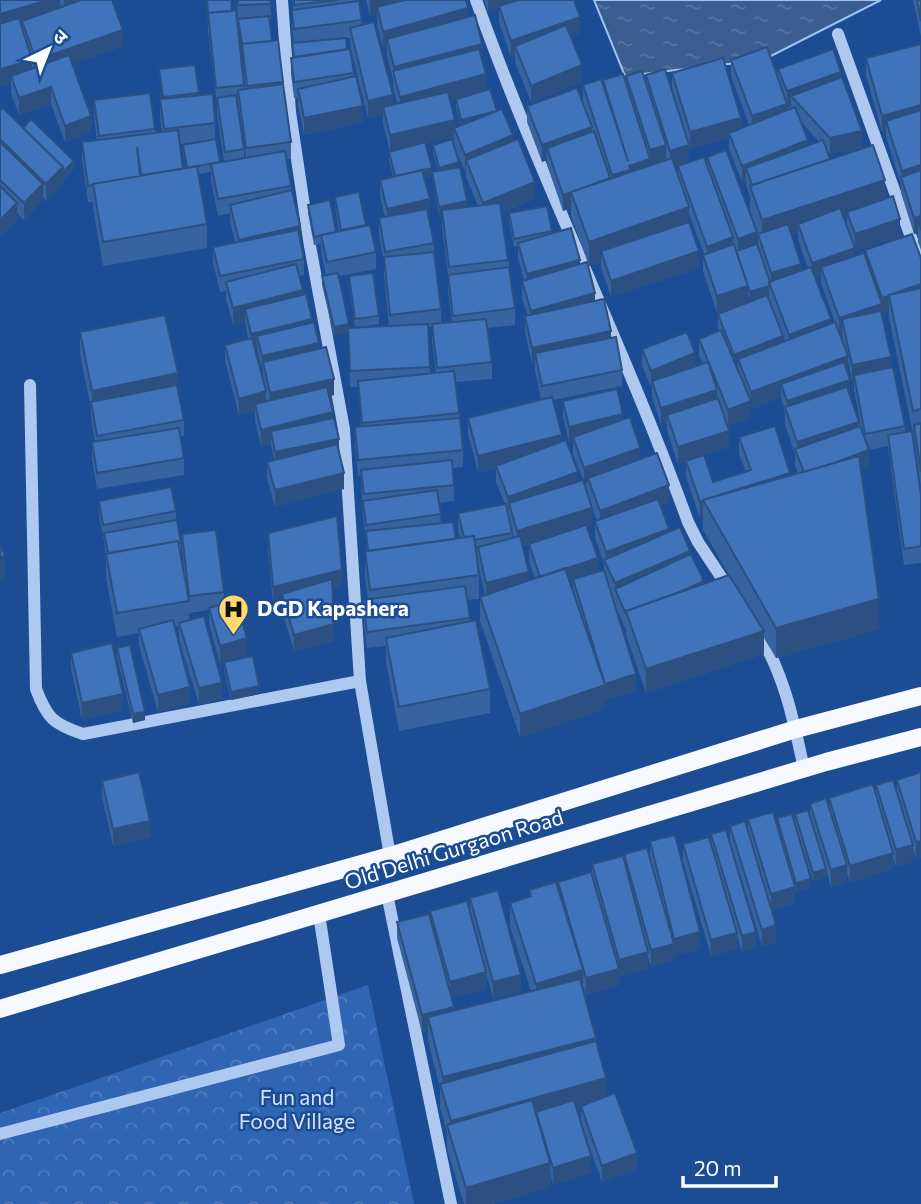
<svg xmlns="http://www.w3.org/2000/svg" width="921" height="1204" font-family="Commissioner,'Noto Sans Devanagari',sans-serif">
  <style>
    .park { fill: url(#park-crowns) }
    .water { fill: url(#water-ripples); stroke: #a0c3f1; stroke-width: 2 }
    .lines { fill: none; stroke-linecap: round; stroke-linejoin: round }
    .minor { stroke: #adc9ef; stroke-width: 12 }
    .major { stroke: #f6f9ff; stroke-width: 18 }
    .wall { fill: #3763a0; fill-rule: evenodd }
    .shaded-wall { fill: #2d5082 }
    .building { fill: #4073ba; stroke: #2d5082; stroke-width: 2 }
    .labels { text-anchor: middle; stroke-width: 5; stroke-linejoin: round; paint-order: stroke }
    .poi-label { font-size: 21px; font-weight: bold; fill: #fff; stroke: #1b4c94; text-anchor: start }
    .street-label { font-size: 21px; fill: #fff; stroke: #1b4c94 }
    .park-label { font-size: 21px; fill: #d4e4fb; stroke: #1b4c94 }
  </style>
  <defs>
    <pattern id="park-crowns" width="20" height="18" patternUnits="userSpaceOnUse" patternTransform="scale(1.75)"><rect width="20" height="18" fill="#2f65b2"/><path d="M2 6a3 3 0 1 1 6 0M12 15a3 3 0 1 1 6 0" fill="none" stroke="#4e7cbe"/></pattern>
    <pattern id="water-ripples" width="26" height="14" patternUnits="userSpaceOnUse" patternTransform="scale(1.75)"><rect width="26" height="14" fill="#3a5d92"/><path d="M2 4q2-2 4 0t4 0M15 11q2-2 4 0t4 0" fill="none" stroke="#5875a2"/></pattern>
  </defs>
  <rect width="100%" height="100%" fill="#1b4c94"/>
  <path class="park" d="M368,985L414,1204H0V1113Z"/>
  <path class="water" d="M594,0H881L763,60L625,76Z"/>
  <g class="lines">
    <path class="minor" d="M282,0L290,112L310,246L344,429L360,681L390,856
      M476,0C539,177 624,345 688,522L698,542L729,589
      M838,34L921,265
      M30,385L36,689C47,718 53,724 83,734L360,681
      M757,631C784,672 794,722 804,769
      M387,894L451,1204
      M0,1134L339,1045L319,914"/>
    <path class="major" d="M0,965L390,856L796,729L921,696
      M0,1009L826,762L921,737"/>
  </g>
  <path class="wall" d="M0,0H112L123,46L72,64L91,132L65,142L51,104L19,115L11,93V83L0,86Z
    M207,0L232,11L244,89H245L242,53L238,28L237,0H270L271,20H269L272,41L283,82L291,142V159H286L304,259V275L299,276L303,295L334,395L329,396L344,489L275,507L267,479V462L274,460L271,444L261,446L255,421V411L239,415L225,361V345L248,339L245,321L233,325L226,299V291L220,292L213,263V247L235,243L230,221V213L218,216L211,181V172L199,174L207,224V248L103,266L93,208V202H88L82,159V142L97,140L94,117V100L155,129V133L162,132L160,116V99H162L159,69L195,65L199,95L215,123V139L220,163L224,162L217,115V104L208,30ZM237,102H238L246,158H244V149ZM208,141L183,145V154L186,168L183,169L180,144ZM255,349H257L263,373V378Z
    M292,0H359L362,25L393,105L397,104L393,87V79L387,56V47L383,48L377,24V14L370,16L366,0H466L468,17L482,60L486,91L513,141L535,199L502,212L515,308V325L488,328L492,362V379L456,382L463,450V467L453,468L454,501L439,503L441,523L456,539L460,538L458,530V513L505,504L496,482V468L478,472L468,435V418L541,400L535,370V364H532L525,333V316H528L522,298V281L524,280L518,259V246L514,247L509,222V213L552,231V233L580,264L611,338L622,370V386L553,400L562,441L578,481L583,480L573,454V442L569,443L563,417V401L623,419L640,459L669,502L660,505L669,532L690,554L704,584L729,575L703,530V518H700L686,477V461L678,464L667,431V423L661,425L652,397V387H651L642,366V349L695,367L703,364L699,356V339L718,331V314L765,296L750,301L748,294V302L717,313L703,271V255L704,254L689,214V222L699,268L611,297L601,268V262L589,266L571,216V208L563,211L547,165V160L542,162L527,122V106L583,102V85L603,86V80L626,84V76L646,83V75L688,144L672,90V73L741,128L749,125L731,76V60L778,80V69L841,77L862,148L830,154L828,152L830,159L885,199L900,236L855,251V249V256L865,257V250L921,258V488L914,442V434H913L889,318V312L882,315L891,367L905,426V432L921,495V563L904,565L888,446L869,450V467L861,469L879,629L776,658L764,638V654L646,693L626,635V630L616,608L636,691L605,700V698V709L520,737L480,621V597L485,595L478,564V556H476L479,575V599L467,600L470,622L490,689V713L399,731L386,662V646L367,648L363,616V600L368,599L365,575V551H366V538L363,517L361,476H358L355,444V427H361L358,387H350L348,332L334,336L322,285V276H326L321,252V244L314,245L308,213V205L336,232H339L335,205V197L366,226L376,252V269L339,276L349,328H355L349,284V276L379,316V324L357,327L389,326L384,274V262L379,235V218L385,217L380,196V180L393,176L389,161L390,152L383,124V114L368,118L350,45V38H346L347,49L354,73L363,122L304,135L298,106V98H294L291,74V58L293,57L292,43H294L292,26V10H293ZM462,97L456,99V108L461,125L455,127L451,100ZM802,123L819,142L808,146ZM454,137V145L465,172L466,171V177L478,206L467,207L459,167L433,145V154L438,171L432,172L426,143ZM729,138V149L742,182L746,180V185L750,196V210L758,234V249L707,157V166H678V174L675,166L689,162V146L690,149ZM432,176L439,216L442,215V227L448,275V291L452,322L441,323V309L434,252V243L428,216L430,215L424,178ZM847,216V228L843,217ZM798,232V240L808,268L801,270L791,235ZM821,276V283L837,328L831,323L815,278ZM767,295H769V299L785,341L783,342ZM428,327H432V341L436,373L430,374ZM839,334H842L845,350ZM848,360L852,382H854V391L862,430L850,395L848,372ZM781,397L785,413V424L795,454V466L798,473L790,475L739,437V454L746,472L713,482L704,455L729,447L723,413L728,426L751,417V409ZM591,505L597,521H595V538L604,564V572L598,571L587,526L592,524ZM509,522L514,538H512V533ZM535,542L529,544V561L535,579L529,580L522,546ZM573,583V593L570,584Z
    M484,0H574L580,33L571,36L582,82L531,102L515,62V56L511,57L499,23V8L488,12Z
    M913,0H921V37Z
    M921,44V250L918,242V233L914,234L901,193V185L886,137V131L882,132L866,75V58Z
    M0,111L23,128L74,169L63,181V183L46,201L43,197V200L24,220L17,213V220L0,236Z
    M80,332L178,390L184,420V436L180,437L184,458V475L97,489L92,459V442H95L91,418V408L80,355Z
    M99,501L176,511V521L181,543V558L185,574L182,550V534L224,592V603L247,654L220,663L209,624V610L189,613V620L222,699L199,704L179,640V626L174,627L190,703L158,712L139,646V633L117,637L106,578V561L104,541L99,517Z
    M268,533L342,586L333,589L334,641L294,651L282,611V601L273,603L268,550Z
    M117,648L145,720L133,723L117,657Z
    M71,653L123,710L82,719L71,669Z
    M224,662L259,694L231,700L224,670Z
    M921,772V857L916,859L913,850V861L896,867L893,859V869L850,882L847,873V882L831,887L826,870V877L813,881L795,823V814L810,818V804L829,808V798L876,795V785L897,791V780Z
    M102,781L150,837L113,846L102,797Z
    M777,818L811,887L796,892L795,888V903L772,910L776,942L762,946L730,842V826L748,832V819L777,826Z
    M711,834L756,948L742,952L737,936V949L711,956L683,861V844H711Z
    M650,841L700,949L674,955V953V960L651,967L648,957V969L619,977V985L586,995L583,986V991L596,1041L606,1097L637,1169L602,1182L584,1132L591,1173L553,1184L550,1173V1187L492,1204H464L447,1149V1132L440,1107V1088L428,1041V1030L422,1032L397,938V922L430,918V911L470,912V898L521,991L493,998L486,974V989L452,998L454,1011L531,991L510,926V903L529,897V890L558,889V882L592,879V864L624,863V854L655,878L650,858ZM581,1109V1121L577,1110Z"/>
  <path class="shaded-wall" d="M48,0H60V13L22,21V24L0,31V14Z
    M64,0H91L64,9Z
    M370,0H438L377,7V14L370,16Z
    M488,0H522L488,12Z
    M468,8V25L387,39V47L383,48V32Z
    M580,17V33L518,55L515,46V56L511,57V41Z
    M123,30V46L36,77V60Z
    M482,44V60L394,76V67Z
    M32,60V77L11,76V83L0,86V69Z
    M582,65V82L531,102V86Z
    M841,72V89L791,96V106L787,108V120L752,132V116L787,104V91Z
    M486,74V91L400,114V97Z
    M51,87V104L19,115V98Z
    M393,95V112L383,107V114L368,118V101Z
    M921,105V122L886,121V131L882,132V116Z
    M363,106V122L304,135V118Z
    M497,111L461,129V120Z
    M91,116V132L65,142V126Z
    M741,118V134L729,133V138L690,149V132Z
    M455,120V132L454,128V137L390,152V135Z
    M592,127V143L547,148V160L542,162V145Z
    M862,131V148L830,154V138Z
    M513,135V152L466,160V171L465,172V155Z
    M808,140V156L746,168V180L742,182V166Z
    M666,145V161L612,192V175L629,166L650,159V150Z
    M689,145V162L670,168V151Z
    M74,161V169L63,181V183L46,201V184L63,167Z
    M459,162V170L439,176V168Z
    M921,165V182L902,179V171Z
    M432,168V176L396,186V178Z
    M610,178V194L571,192V208L563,211V195Z
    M885,180V204L847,212V216L801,231L798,224V232L762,244V220Z
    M535,182V199L483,219V203Z
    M43,184V200L24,220V203Z
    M430,199V215L387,225V209Z
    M467,201V210H442V215L439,216V207Z
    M17,203V220L0,236V220Z
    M689,207V231L601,251V262L589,266V242Z
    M921,216V232L918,225V233L914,234V218Z
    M900,219V236L855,251V234Z
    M300,226V243L239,257V240Z
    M757,232V248L738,255V239Z
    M733,237V254L707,263V247Z
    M855,248V264L821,267V276L812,279V263Z
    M699,251V268L611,297V281Z
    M580,260V276L527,291V274Z
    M801,264V281L771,287V273Z
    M921,284V301L889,296Z
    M748,286V302L717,313V296Z
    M769,286V295L750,301V292Z
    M303,290V306L245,309V321L233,325V308Z
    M595,293V309L531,328V311Z
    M889,296V312L882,315V298Z
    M882,304V320L842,319V334L839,335V318Z
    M312,319V336H257V349L251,350V334Z
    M831,319V336L789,351V335Z
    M349,324V332L334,336V327Z
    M611,331V347L535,353V364H532V348Z
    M783,336V353L738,359V370L734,371V355Z
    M319,343V359L263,362L262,373V356Z
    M695,353V370L652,381V387H651V371Z
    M848,356V373L781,384V397L751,409V417L728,426V410L751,401V392Z
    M891,357V373L854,375V382H852V365Z
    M178,373V397L92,409V391Z
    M334,379V395L270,410V393Z
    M850,380V396L787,413V401Z
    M717,390V406L667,415V423L661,425V408Z
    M266,391V408L255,404V411L239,415V399Z
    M333,412V429L271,431V444L261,446V430Z
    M623,414V431L573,437V442L569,443V427Z
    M859,422V438L797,453V442Z
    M729,431V447L678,464V447Z
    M562,435V451L478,472V456Z
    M339,439V455L275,468V452Z
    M640,448V465L588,478V483L584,484V468Z
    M869,450V467L805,490V474Z
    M578,472V488L509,503L508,514V497Z
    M344,473V489L275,507V490Z
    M790,473V490L703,501Z
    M669,485V502L600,528V511Z
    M703,501V518H700V502Z
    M592,508V524L517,547V531Z
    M669,529V546L606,563V552Z
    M690,551V568L615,590V583Z
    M5,555V578L0,582V558Z
    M598,558V574L573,579V583L540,594V577Z
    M342,570V586L283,601L282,594V601L273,603V587Z
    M529,572V588L486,599V583Z
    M879,599V629L776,658V628Z
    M334,624V641L294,651V635Z
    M764,631V654L646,693V669Z
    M247,638V654L220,663V646Z
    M636,674V691L605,700V684Z
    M222,683V699L199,704V688Z
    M605,685V709L520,737V714Z
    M259,686V694L231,700V692Z
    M190,687V703L158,712V695Z
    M123,694V710L82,719V703Z
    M145,712V720L133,723V714Z
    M150,821V837L113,846V829Z
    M921,841V857L916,859V842Z
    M913,845V861L896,867V850Z
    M893,853V869L850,882V866Z
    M847,865V882L831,887V870Z
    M826,869V877L813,881V873Z
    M811,879V887L796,892V883Z
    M795,887V903L771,910V894Z
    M776,925V942L762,946V930Z
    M700,932V949L674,955V939Z
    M756,932V948L742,952V936Z
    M737,933V949L711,956V940Z
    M674,944V960L651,967V950Z
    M648,952V969L619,977V985L586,995V978L619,969V960Z
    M583,970V994L536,1008V984Z
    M486,972V989L450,999V982Z
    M521,975V991L493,998V982Z
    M454,1007V1024L428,1017V1030L422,1032V1015Z
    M596,1038V1062L443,1095V1077Z
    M606,1078V1102L539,1120L536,1112V1121L451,1137V1121Z
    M637,1153V1169L602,1182V1166Z
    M591,1156V1173L553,1184V1168Z
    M550,1163V1187L492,1204H466V1188Z"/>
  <path class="building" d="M0,0H48L0,14Z
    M81,0H112L123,30L36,60L22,21Z
    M207,0H231L232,11L208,13Z
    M238,0H270L271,4L238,5Z
    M294,0H338L294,5Z
    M405,0H466L468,8L383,32L377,7Z
    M518,0H574L580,17L511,41L499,6Z
    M917,0H921V21Z
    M359,1L362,20L294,29L292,10Z
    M236,10L244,85L216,88L208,13Z
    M475,15L482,44L394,67L387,39Z
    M269,16L272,41L242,44L238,19Z
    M19,18L32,60L0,69V24Z
    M374,22L393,95L368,101L350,28Z
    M566,25L582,65L531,86L515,46Z
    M346,38L347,49L294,57L292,43Z
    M278,40L283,82L247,86L242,44Z
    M921,44V105L882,116L866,58Z
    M767,47L787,104L752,116L731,60Z
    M350,49L354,73L294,82L291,58Z
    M479,49L486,74L400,97L393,71Z
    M833,49L841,72L787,91L778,69Z
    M69,55L91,116L65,126L51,87L19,98L11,76Z
    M723,58L741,118L690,132L672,73Z
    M195,65L199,93L163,97L159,69Z
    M665,69L689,145L670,151L646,75Z
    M642,71L666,145L650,150L626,76Z
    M623,74L650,159L629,166L630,170L612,175L583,85L601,79L628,161L603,80Z
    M356,76L363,106L304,118L298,89Z
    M842,77L862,131L830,138L791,96Z
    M283,84L291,142L246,148L238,90Z
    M577,88L592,127L542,145L527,106Z
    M490,89L497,111L461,120L456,99Z
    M448,92L455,120L390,135L383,107Z
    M150,93L155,129L99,136L94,100Z
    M213,94L215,123L164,129L160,99Z
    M236,95L244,149L225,152L217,98Z
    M795,107L808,140L742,166L729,133Z
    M3,108L63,167L46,184L0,139V111Z
    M502,109L513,135L465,155L454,128Z
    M921,110V165L902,171L886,121Z
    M31,119L74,161L63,172V167L23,128Z
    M178,130L183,169L141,175L137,147L140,176L93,184V185L88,186L82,142Z
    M594,131L610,178L563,195L547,148Z
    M216,139L220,162L187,168L183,145Z
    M452,139L459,162L439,168L433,145Z
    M518,139L535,182L483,203L466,160Z
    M823,140L830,159L752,185L746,168Z
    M0,142L43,184L24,203L0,180Z
    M425,142L432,168L395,176L389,152Z
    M873,145L885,180L762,220L750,186Z
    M726,150L757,232L738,239L707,157Z
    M285,151L291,186L218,199L211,164Z
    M704,157L733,237L707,247L678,166Z
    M672,158L689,207L589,242L571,192Z
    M197,166L207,224L103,242L93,184Z
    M460,167L467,201L439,207L432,172Z
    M422,170L430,199L387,209L380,180Z
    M921,170V216L914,218L901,177Z
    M0,186L17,203L0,220Z
    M292,190L300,226L239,240L230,205Z
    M359,192L366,225L341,230L335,197Z
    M893,196L900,219L855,234L847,212Z
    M330,200L336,232L314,237L308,205Z
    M500,203L508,260L449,267L442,210Z
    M547,206L552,231L514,239L509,213Z
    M840,208L855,248L812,263L798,224Z
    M427,209L434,243L385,252L379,218Z
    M689,222L699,251L611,281L601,251Z
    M788,224L801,264L771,273L758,234Z
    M370,225L376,252L327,262L321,235Z
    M571,228L580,260L527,274L518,243Z
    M298,230L304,259L220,276L213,247Z
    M912,234L921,258V284L889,295V296L882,298L865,250Z
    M734,244L748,286L717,296L703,255Z
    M757,244L770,282L769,286L750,292L736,251Z
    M434,252L441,309L390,315L384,257Z
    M864,253L882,304L839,318L821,267Z
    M587,262L595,293L531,311L522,281Z
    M296,264L303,290L233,308L226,282Z
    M509,267L515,308L453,316L448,275Z
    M811,267L831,319L789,335L769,282Z
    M338,273L349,324L334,327L322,276Z
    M373,273L379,316L355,319L349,276Z
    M921,288V409L913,411L889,295Z
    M306,294L312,319L251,334L245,309Z
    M767,295L783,336L734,355L718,314Z
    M604,299L611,331L532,348L525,316Z
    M881,311L891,357L852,365L842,319Z
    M165,315L178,373L92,391L80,332Z
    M486,319L492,362L437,368L432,324Z
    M314,322L319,343L262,356L257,336Z
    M835,322L848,356L751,392L738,359Z
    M428,324L430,367L350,371L348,328Z
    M721,330L751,401L728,410L699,339Z
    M687,332L695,353L651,371L642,349Z
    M616,337L622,370L542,386L535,353Z
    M252,338L266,391L239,399L225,345Z
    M326,347L334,379L270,393L263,362Z
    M708,362L717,390L661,408L652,381Z
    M844,362L850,380L787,401L781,384Z
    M893,367L905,426L865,434L854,375Z
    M454,371L459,413L362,423L358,381Z
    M177,385L184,420L97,436L91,402Z
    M327,387L333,412L261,430L255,404Z
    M847,387L859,422L797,442L785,407Z
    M617,389L623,414L569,427L563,401Z
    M552,397L562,435L478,456L468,418Z
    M718,398L729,431L678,447L667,415Z
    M630,417L640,448L584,468L573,437Z
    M334,418L339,439L275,452L271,431Z
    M460,418L463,450L358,460L355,427Z
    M921,423V472L914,425Z
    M775,426L790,473L703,500V501L700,502L686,461L704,455L713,482L751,470L739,437Z
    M860,426L869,450L831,464L804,472L795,449Z
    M179,428L184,458L97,473L92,442Z
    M912,431L921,495V546L904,549L888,435Z
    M566,440L578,472L508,497L496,466Z
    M337,444L344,473L275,490L267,462Z
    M657,453L669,485L600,511L588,478Z
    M859,456L879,599L776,628L703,500Z
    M452,460L454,485L364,494L361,470Z
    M583,480L592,508L517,531L509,503Z
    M171,487L176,511L103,525L99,501Z
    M437,490L441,514L366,525L363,501Z
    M658,499L669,529L606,552L595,521Z
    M506,504L512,533L474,540V536L464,537L458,513Z
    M337,516L342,570L273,587L268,533Z
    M177,520L181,543H179L178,541L108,553L104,533Z
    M453,522L456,539L368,551L366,531Z
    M586,525L598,558L540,577L529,544Z
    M680,527L690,551L615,583L604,560Z
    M216,530L224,592L189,596L182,534Z
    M474,536L479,575L370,590L365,551Z
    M520,536L529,572L486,583L478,547Z
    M178,541L189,601L117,613L106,554Z
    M0,546L5,555L0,558Z
    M691,554L704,581L682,591L626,611V614L615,589Z
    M565,568L605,685L520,714L480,597Z
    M604,570L636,674L605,684L573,579Z
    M729,575L764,631L646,669L626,611Z
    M332,579L334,624L294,635L282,594Z
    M465,586L470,618L367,632L363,600Z
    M236,600L247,638L220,646L209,608Z
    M204,616L222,683L199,688L179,623Z
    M173,620L190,687L158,695L139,629Z
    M476,620L490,689L399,707L386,638Z
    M112,643L123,694L82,703L71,653Z
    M130,645L145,712L133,714L117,648Z
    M253,656L259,686L231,692L224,662Z
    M139,772L150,821L113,829L102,781Z
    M921,772V841L916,842L897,780Z
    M893,780L913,845L896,850L876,785Z
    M873,784L893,853L850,866L829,798Z
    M826,798L847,865L831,870L810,804Z
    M808,810L826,869L813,873L795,814Z
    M773,812L795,887L771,894L748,819Z
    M792,814L811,879L796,883L777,818Z
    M745,821L776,925L762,930L730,826Z
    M726,830L756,932L742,936L711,834Z
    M675,835L700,932L674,939L650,841Z
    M709,837L737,933L711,940L683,844Z
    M647,848L674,944L651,950L624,854Z
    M623,856L648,952L619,960L592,864Z
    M591,872L619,969L586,978L558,882Z
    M556,882L583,970L536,984L510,903L531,896L529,890Z
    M498,890L521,975L493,982L470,898Z
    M467,901L486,972L450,982L430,911Z
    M429,914L454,1007L422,1015L397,922Z
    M580,979L596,1038L443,1077L428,1017Z
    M596,1041L606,1078L451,1121L440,1084Z
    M615,1093L637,1153L602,1166L581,1106Z
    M532,1100L550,1163L466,1188L447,1125Z
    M574,1100L591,1156L553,1168L536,1112Z"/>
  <defs>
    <symbol id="hospital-pin" viewBox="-11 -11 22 30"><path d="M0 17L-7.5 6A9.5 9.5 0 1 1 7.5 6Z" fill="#ffd96c" stroke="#1b4c94"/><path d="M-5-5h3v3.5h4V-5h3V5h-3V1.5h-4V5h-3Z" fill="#111"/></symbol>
  </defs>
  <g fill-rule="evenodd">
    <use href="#hospital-pin" x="216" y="592" width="35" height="47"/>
  </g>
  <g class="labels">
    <g class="poi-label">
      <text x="257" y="616">DGD Kapashera</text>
    </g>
    <g class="street-label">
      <text transform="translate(454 850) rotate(-17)" y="7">Old Delhi Gurgaon Road</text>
    </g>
    <g class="park-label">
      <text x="297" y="1105">Fun and<tspan x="297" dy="24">Food Village</tspan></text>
    </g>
  </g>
  <g transform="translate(49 49) rotate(43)" stroke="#1b4c94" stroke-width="5" paint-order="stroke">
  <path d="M0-5L12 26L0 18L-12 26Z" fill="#ffffff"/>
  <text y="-10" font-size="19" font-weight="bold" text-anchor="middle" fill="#ffffff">उ</text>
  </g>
  <path d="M683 1176v10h93v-10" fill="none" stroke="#ffffff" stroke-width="3.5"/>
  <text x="694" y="1176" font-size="21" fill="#ffffff" stroke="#1b4c94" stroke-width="5" paint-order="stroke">20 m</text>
</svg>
